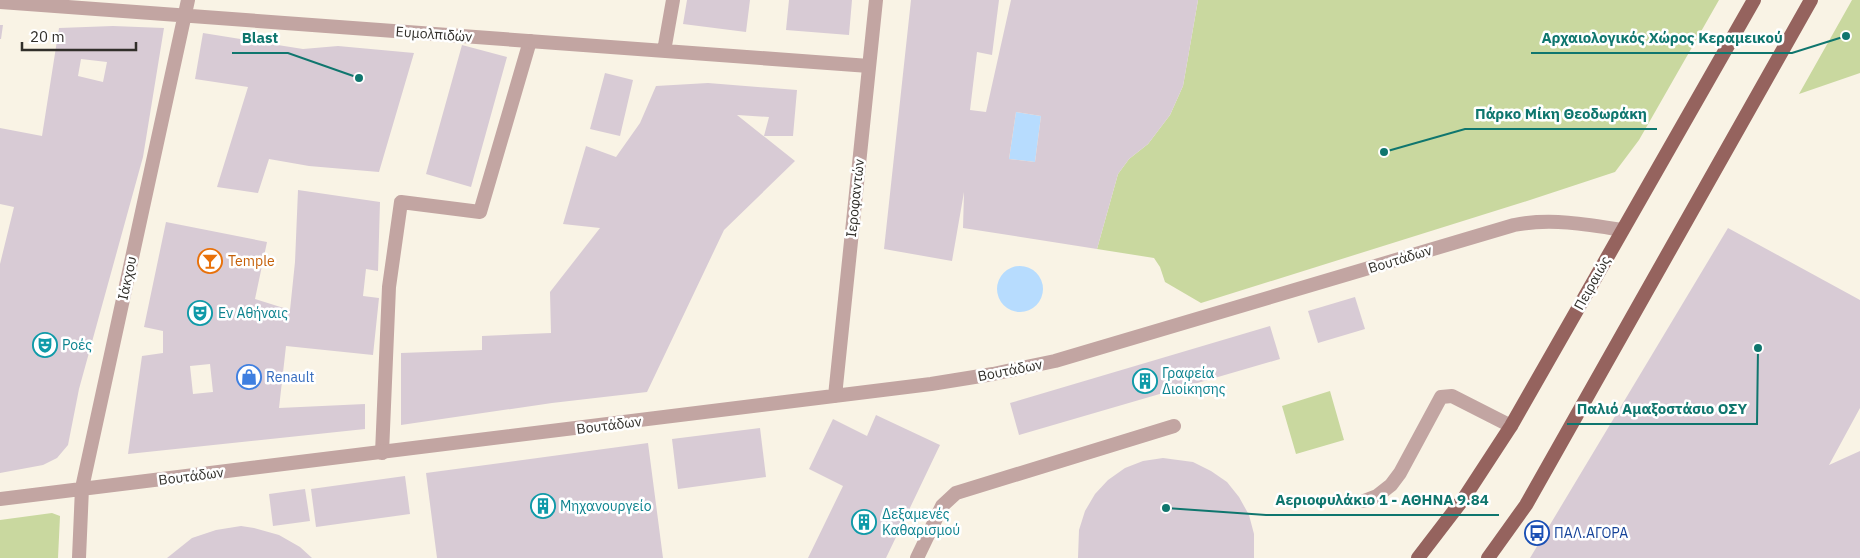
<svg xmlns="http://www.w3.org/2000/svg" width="1860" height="558" font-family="'IBM Plex Sans',sans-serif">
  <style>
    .green { fill: #c9d89f }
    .water { fill: #b7dcfe }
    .building { fill: #d8cbd5; fill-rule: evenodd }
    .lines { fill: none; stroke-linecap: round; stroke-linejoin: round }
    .service { stroke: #c2a5a2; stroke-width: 14 }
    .minor { stroke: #c2a5a2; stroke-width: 14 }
    .primary { stroke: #95635e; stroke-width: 14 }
    .labels { text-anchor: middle; stroke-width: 5; stroke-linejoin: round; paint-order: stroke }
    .street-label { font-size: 14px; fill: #312f2a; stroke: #fff }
    .food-label { font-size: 14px; fill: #c56008; stroke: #fff; text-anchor: start }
    .culture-label { font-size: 14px; fill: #0d838f; stroke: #fff; text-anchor: start }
    .shop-label { font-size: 14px; fill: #366cbe; stroke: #fff; text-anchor: start }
    .transit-label { font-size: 14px; fill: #164399; stroke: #fff; text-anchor: start }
    .leader { fill: none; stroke: #0f766e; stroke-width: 2 }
    .callout-dot { fill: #0f766e; stroke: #fff; stroke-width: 2 }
    .callout-label { font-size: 15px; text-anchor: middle; font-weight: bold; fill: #0f766e; stroke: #fff; stroke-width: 5; stroke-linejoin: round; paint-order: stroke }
  </style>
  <rect width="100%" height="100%" fill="#f9f3e5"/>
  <path class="green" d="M1198,0H1719L1639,140L1615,172L1527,201L1201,303L1165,282L1160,267L1154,258L1097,249L1118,174L1129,159L1148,144L1170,115L1183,86Z
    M1852,0H1860V73L1799,94Z
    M1330,391L1344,440L1296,454L1282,406Z
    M52,513L60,516L58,558H0V520Z"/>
  <path class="water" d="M1016,112L1041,116L1035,162L1009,159Z
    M997 289a23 23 0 1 1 46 0a23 23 0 1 1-46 0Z"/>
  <path class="building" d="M687,0H750L746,32L683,24Z
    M789,0H852L849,35L786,30Z
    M911,0H999L992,55L977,52L970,110L986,112L1011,0H1198L1183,86L1170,115L1148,144L1129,159L1118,174L1097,249L963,228L964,192L952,261L884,249ZM1016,112L1041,116L1035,162L1009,159Z
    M0,25H3L1,39H0Z
    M113,26L164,28L143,157L79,389L68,445L57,458L43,465L0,473V264L14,207L0,204V128L42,136L59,28ZM81,59L107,62L103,82L78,76Z
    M203,33L303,49L338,46L414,53L379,172L309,166L269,159L258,193L217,187L248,87L195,79Z
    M462,45L507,57L471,187L426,174Z
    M605,73L633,80L620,136L590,129Z
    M708,83L797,90L793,136H764L769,117L737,115L795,161L724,230L647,392L552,403L401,425V353L482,350V336L551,333L550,292L600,228L563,224L586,146L616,157L640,123L656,86Z
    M298,190L380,202L378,271L366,269L363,296L379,298L373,355L286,346L279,408L365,404V429L128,454L142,356L163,353V331L144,327L166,222L267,242L255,299L290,310L295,262ZM210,364L213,392L193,394L190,366Z
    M1728,228L1860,300V408L1829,465L1860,451V558H1530Z
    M1355,297L1365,329L1318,343L1308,311Z
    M1270,326L1280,359L1019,435L1010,403Z
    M876,415L940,445L886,558H808L843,486L809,469L833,419L867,436Z
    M760,428L766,477L678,489L672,439Z
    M648,443L663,558H437L426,473Z
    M1163,458L1193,462L1211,471L1227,482L1239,497L1249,515L1254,534V558H1078L1079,530L1085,511L1095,494L1108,480L1125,468L1143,461Z
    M405,476L410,514L316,527L311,489Z
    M305,489L310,521L273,526L269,494Z
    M241,526L254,528L279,535L300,547L312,558H167L192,538L216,530Z"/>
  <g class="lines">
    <path class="service" d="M382,453L389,287L401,202L480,212L530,41
      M1364,501L1377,496L1391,485L1400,473L1441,397L1452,396L1511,426
      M917,558L942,506L956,493L1174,426"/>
    <path class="minor" d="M0,2L869,66
      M664,51L673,0
      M835,396L876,0
      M0,499L931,384L993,374L1055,361L1514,225C1550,218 1586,224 1622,230
      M79,558L82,488L188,0"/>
    <path class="primary" d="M1418,558L1464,498L1511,426L1754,0
      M1488,558L1526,505L1811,0"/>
  </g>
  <defs>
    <symbol id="bar-ring" viewBox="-11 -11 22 22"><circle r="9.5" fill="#fff" stroke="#e8710a" stroke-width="1.5"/><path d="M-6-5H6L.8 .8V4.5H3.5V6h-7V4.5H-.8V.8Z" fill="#e8710a"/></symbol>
    <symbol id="theatre-ring" viewBox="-11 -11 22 22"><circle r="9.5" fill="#fff" stroke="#0f9aa8" stroke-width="1.5"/><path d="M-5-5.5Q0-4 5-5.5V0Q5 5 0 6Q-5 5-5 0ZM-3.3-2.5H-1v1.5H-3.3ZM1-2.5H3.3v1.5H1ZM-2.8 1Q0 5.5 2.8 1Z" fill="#0f9aa8"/></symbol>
    <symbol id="shop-ring" viewBox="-11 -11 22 22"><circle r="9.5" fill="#fff" stroke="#3f7fe0" stroke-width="1.5"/><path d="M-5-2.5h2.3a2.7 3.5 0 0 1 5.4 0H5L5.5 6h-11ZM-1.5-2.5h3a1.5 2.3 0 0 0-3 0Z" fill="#3f7fe0"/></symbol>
    <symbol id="building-ring" viewBox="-11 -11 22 22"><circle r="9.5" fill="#fff" stroke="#0f9aa8" stroke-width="1.5"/><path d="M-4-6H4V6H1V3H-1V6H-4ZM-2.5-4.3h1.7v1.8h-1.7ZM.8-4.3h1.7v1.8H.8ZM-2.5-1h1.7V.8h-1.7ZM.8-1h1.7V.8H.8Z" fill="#0f9aa8"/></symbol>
    <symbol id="bus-ring" viewBox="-11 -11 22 22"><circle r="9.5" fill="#fff" stroke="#1a4fb4" stroke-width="1.5"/><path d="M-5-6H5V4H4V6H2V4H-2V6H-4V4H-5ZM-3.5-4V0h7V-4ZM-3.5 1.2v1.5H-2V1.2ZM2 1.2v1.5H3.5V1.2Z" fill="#1a4fb4"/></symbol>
  </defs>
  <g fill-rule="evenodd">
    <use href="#bar-ring" x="196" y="247" width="28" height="28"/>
    <use href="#theatre-ring" x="186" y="299" width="28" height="28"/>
    <use href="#theatre-ring" x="31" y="331" width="28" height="28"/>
    <use href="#shop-ring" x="235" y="363" width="28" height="28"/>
    <use href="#building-ring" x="1131" y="367" width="28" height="28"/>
    <use href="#building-ring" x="529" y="492" width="28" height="28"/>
    <use href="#building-ring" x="850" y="508" width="28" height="28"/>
    <use href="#bus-ring" x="1523" y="519" width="28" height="28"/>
  </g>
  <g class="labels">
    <g class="street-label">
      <text transform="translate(434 34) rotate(4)" y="5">Ευμολπιδών</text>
      <text transform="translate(855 198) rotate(-84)" y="5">Ιεροφαντών</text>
      <text transform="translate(1400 259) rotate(-17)" y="5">Βουτάδων</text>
      <text transform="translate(127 278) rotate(-78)" y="5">Ιάκχου</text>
      <text transform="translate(1592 283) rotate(-61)" y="5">Πειραιώς</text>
      <text transform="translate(1010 370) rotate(-11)" y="5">Βουτάδων</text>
      <text transform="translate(609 425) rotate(-7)" y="5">Βουτάδων</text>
      <text transform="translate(191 476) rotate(-7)" y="5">Βουτάδων</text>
    </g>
    <g class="food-label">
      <text x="228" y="266">Temple</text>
    </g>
    <g class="culture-label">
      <text x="218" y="318">Εν Αθήναις</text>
      <text x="62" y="350">Ροές</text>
      <text x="1162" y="378">Γραφεία<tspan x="1162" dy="16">Διοίκησης</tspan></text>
      <text x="560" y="511">Μηχανουργείο</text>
      <text x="882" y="519">Δεξαμενές<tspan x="882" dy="16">Καθαρισμού</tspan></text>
    </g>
    <g class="shop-label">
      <text x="266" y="382">Renault</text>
    </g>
    <g class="transit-label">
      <text x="1554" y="538">ΠΑΛ.ΑΓΟΡΑ</text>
    </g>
  </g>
  <path class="leader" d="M1846 36L1792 53H1531M359 78L288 53H232M1384 152L1465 129H1657M1758 348L1757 424H1567M1166 508L1266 515H1499"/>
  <g class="callout-dot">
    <circle cx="1846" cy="36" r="5"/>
    <circle cx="359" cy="78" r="5"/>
    <circle cx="1384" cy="152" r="5"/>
    <circle cx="1758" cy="348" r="5"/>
    <circle cx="1166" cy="508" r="5"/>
  </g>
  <g class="callout-label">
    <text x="1662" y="43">Αρχαιολογικός Χώρος Κεραμεικού</text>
    <text x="260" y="43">Blast</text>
    <text x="1561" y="119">Πάρκο Μίκη Θεοδωράκη</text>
    <text x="1662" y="414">Παλιό Αμαξοστάσιο ΟΣΥ</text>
    <text x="1382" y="505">Αεριοφυλάκιο 1 - ΑΘΗΝΑ 9.84</text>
  </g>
  <path d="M22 42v8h114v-8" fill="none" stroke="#312f2a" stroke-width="2.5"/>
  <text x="30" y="42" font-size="15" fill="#312f2a" stroke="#ffffff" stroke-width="4" paint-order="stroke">20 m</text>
</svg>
